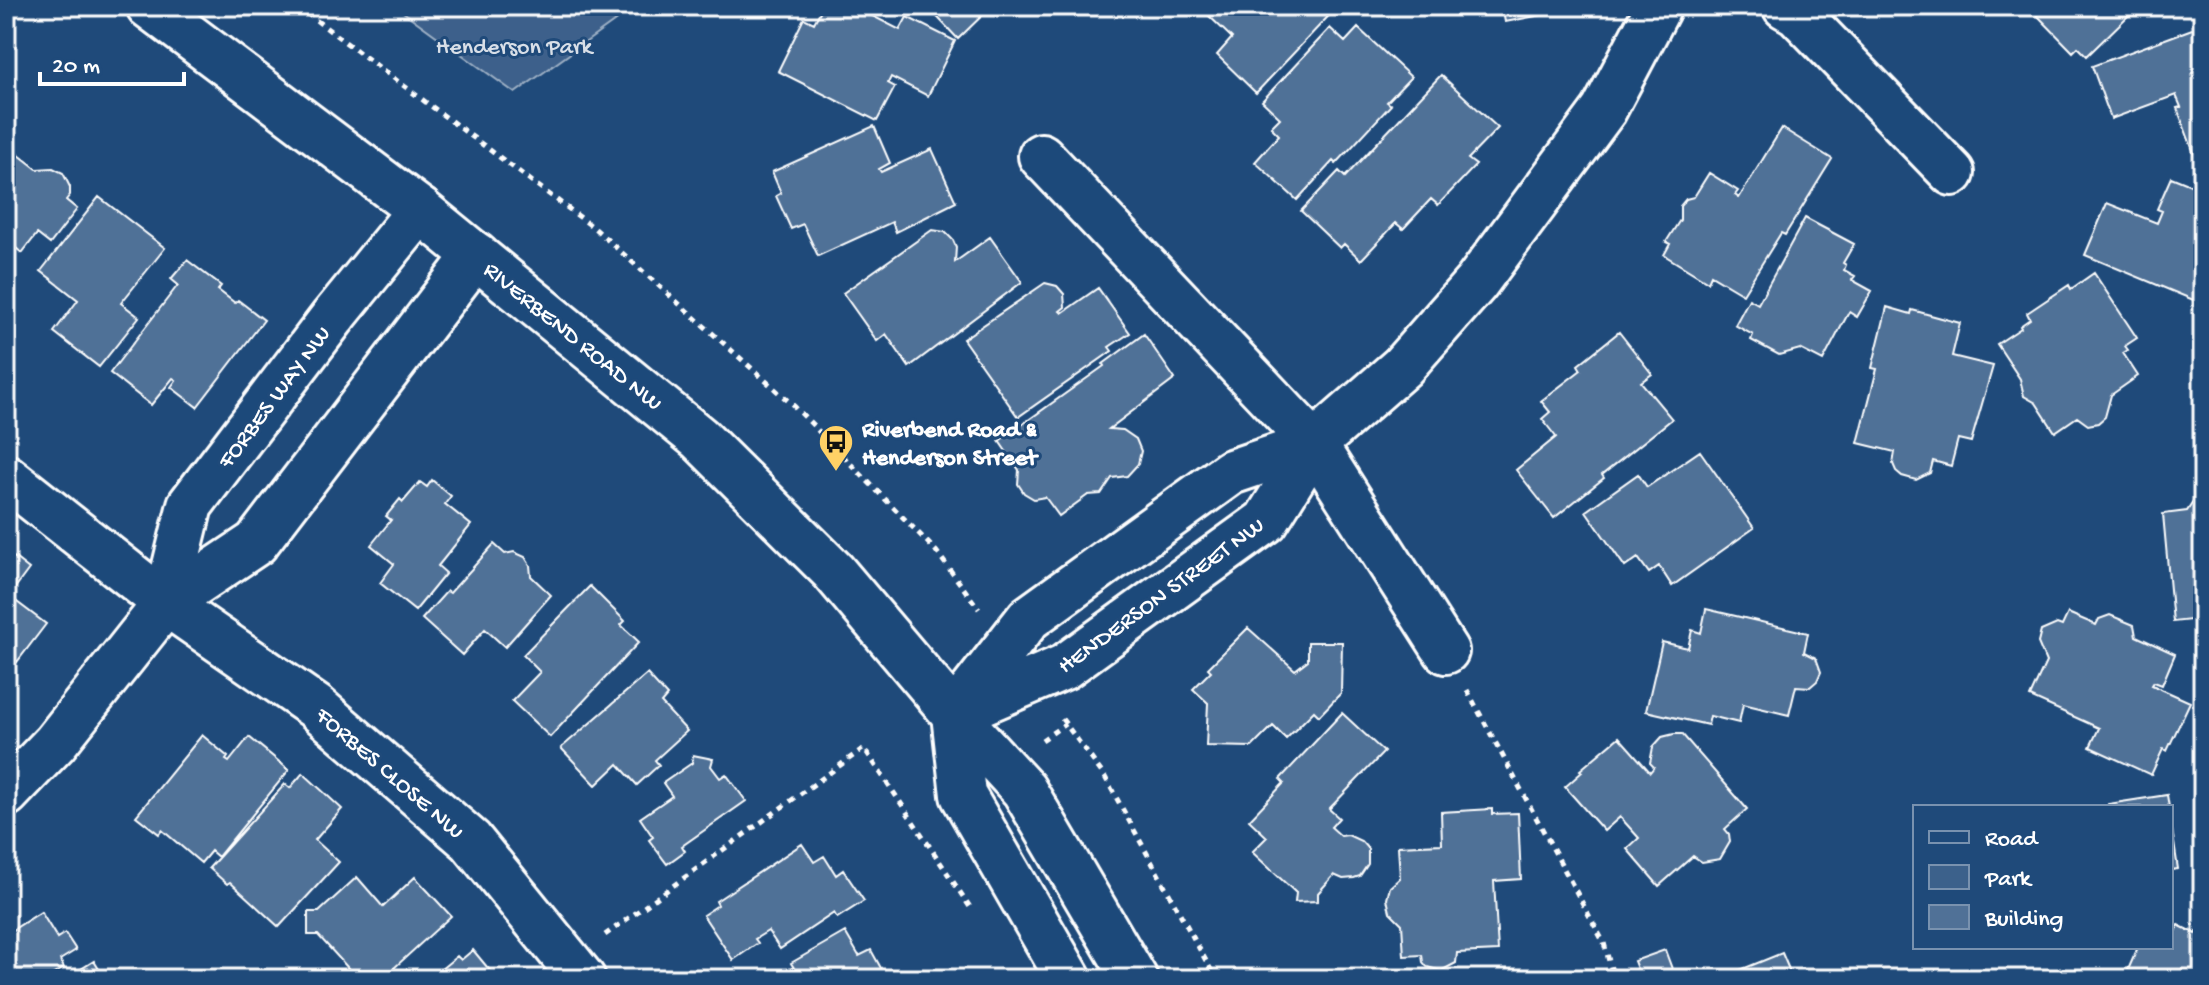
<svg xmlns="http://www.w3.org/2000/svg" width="2209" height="985" font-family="'Gochi Hand',sans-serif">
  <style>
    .green { fill: #3c618b; stroke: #9eb0c5; stroke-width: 2 }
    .building { fill: #507197; stroke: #fff; stroke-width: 2 }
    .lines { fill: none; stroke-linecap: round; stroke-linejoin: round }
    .street-casing { stroke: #fff; stroke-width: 50 }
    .secondary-casing { stroke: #fff; stroke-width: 50 }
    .path { stroke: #fff; stroke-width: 5; stroke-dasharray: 6 6; stroke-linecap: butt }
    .street { stroke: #1f4a7a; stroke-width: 44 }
    .secondary { stroke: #1f4a7a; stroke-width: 44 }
    .labels { text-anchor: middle; stroke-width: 6; stroke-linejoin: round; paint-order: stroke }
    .park-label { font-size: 24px; fill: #d8dfe8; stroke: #1f4a7a }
    .street-label { font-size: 24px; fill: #fff; stroke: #1f4a7a }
    .poi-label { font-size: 24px; font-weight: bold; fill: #fff; stroke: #1f4a7a; text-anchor: start }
  </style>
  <rect width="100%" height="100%" fill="#1f4a7a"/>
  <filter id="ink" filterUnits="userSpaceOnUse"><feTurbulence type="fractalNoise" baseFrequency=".0125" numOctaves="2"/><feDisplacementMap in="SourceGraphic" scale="16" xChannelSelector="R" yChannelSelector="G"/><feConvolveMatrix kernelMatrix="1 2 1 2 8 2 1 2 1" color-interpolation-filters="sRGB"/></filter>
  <g filter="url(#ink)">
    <path class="green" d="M395,6H636L515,93Z"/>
    <path class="building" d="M823,6H853L900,30L907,17L955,41L928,96L891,77L888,83L895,87L877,121L778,71L804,18L814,23Z
      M927,6H992L958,39Z
      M1173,6H1193L1189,14Z
      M1203,6H1338L1256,93L1217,55L1232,38L1205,12L1207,9Z
      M1502,6H1571L1568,10L1505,22Z
      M2040,6H2125L2123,9L2129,15L2087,56L2078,47L2073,52L2034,12Z
      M2203,25V159L2197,161L2177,108L2181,107L2176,95L2111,119L2092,66Z
      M1330,28L1345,42L1358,28L1411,77L1387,102L1391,105L1336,164L1333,161L1297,200L1255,162L1279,135L1271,127L1280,118L1262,101Z
      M1441,75L1498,128L1468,159L1476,165L1438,205L1431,199L1403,229L1396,223L1361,260L1344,244L1340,248L1301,211L1339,171L1345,177Z
      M874,126L890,163L879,169L881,172L932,149L956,202L896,232L892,222L818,256L803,224L791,229L776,196L781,193L772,172Z
      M1782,128L1832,159L1785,235L1781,233L1743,294L1711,275L1708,282L1664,255L1670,244L1666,242L1680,220V206L1686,199L1694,197L1709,173L1738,191L1735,195L1739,198Z
      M10,148L37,169L53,168L63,173L70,187V195L66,200L77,209L50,244L37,234L22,253L6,240V153Z
      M2171,177L2193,186L2203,184V304L2085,255L2107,203L2157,223L2162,211L2157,209Z
      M99,197L165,248L121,303L139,317L99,367L54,332L78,300L41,271Z
      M1805,218L1854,244L1843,263L1846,265L1844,270L1855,276L1852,280L1872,291L1857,317L1849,312L1823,361L1800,349L1779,355L1751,340L1753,335L1735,325L1749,299L1758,304Z
      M932,230L945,232L953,240L956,247L955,262L990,237L1022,282L909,367L886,334L877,341L843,293Z
      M187,260L221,286L218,290L235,303L238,300L264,320L197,407L171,387L176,380L173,378L151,405L110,373L178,285L171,279Z
      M2094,273L2137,338L2125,346L2128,350L2123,353L2138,376L2111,395L2105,417L2098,423L2088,425L2077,417L2055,432L2036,403L2024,396L2020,379L1997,344L2021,328L2020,326L2030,319L2027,313L2069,285L2071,289Z
      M1045,283L1057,286L1064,294L1065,307L1060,311L1062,313L1098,288L1130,333L1109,347L1112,351L1018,417L963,339Z
      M1887,307L1911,314L1912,310L1960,323L1952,356L1993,366L1971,442L1958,439L1951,466L1933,461L1930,473L1916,480L1902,476L1896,471L1893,464L1895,452L1858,443L1877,369L1872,368Z
      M1619,332L1652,374L1641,382L1672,419L1602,475L1604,478L1554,518L1516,470L1556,437L1542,419L1550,412L1541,401L1581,370L1578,365Z
      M1144,334L1175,379L1109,429L1123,430L1136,439L1141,451L1138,464L1127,476L1112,478L1101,494L1088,495L1059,516L1045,497L1034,499L1024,493L1018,484L1019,470L999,441L1104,366L1103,364Z
      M1700,451L1754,528L1672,586L1659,566L1649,573L1638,558L1625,567L1586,511L1638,474L1647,487Z
      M432,480L451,496L445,504L471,525L438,566L446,573L415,611L380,583L394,564L371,545L391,520L386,516L400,499L403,502L420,482L427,487Z
      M2203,494V630H2202L2200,619L2173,622L2163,514L2187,511L2198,495Z
      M494,544L505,554L514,552L525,557L530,565L531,576L551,595L505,647L485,629L462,655L422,619L447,591L450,593Z
      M6,551L29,569L9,596L46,624L17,662L6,653Z
      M590,586L625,621L621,625L639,642L550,737L512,701L540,672L523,655Z
      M1706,609L1808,633L1804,652L1816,658L1821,672L1817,681L1810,687L1796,686L1789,715L1743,704L1739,723L1710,716L1708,725L1646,711L1662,642L1688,648L1692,630L1701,633Z
      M2068,613L2096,625L2099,619L2110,615L2134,625L2136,636L2175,654L2162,685L2154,682L2152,685L2190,702L2167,751L2163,749L2151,775L2090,747L2099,728L2030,697L2046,662L2038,643L2041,631L2057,624L2062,626Z
      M1248,628L1295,670L1308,660V642H1342L1341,693L1319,716L1314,711L1286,739L1273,726L1252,747L1206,746L1208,703L1193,689L1211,671L1208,668Z
      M647,674L667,696L661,703L687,731L655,760L659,765L637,785L618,764L596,785L561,748Z
      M1342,713L1384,752L1329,809L1339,818L1331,827L1341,836L1348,835L1361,841L1368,849V864L1360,876L1354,878L1343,879L1334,875L1318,893V901L1295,902L1296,893L1252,852L1267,837L1249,820L1284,783L1280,779Z
      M1674,734H1682L1747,809L1725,829L1729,834L1730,842L1720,859L1702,862L1693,856L1659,886L1627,849L1639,838L1620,817L1604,831L1565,787L1582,772L1580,770L1619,737L1650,772L1654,767L1650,763L1653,747L1662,737Z
      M202,735L228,757L226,760L229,762L249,737L289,770L218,857L211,851L201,863L162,830L159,834L136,816Z
      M693,755L713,759L711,766L720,778L726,774L746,801L682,846L685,851L667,864L649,840L653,837L640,818L672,796L663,783L692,763Z
      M303,773L342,809L315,840L339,862L279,927L230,882L227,884L209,868L285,784L290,788Z
      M2167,795L2169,807H2108V804Z
      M1492,809V814L1518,813L1521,879L1494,881L1498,951L1457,953L1456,963L1441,971L1427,967L1423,962L1422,955L1404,956L1402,924L1390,912L1387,899L1390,887L1400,878L1398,846L1442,844L1441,812Z
      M2171,823L2178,869L2171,870Z
      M802,844L814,862L824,856L836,875L843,870L864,901L837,918L834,913L780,949L768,931L755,939L758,943L733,960L703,915L718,905L716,901Z
      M357,877L383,907L415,877L451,916L394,968L398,973L391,979H348L343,973L348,968L318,935H308V912H319Z
      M41,912L57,938L65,933L76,950L60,960L64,968L45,979H6V934Z
      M2178,925L2196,934L2200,927L2203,928V979H2124L2138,947H2171V929L2176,931Z
      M845,932L859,956L871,950L887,979H786L783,973L794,968L791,963Z
      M473,950L497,979H429L457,956L461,960Z
      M1665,950L1675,977L1641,979L1634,961Z
      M1782,953L1793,979H1718Z
      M94,961L105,979H65Z"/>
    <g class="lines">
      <defs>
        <path id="street" d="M1785,6L1797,13L1952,173
          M1041,156L1314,444L1446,651
          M6,477L166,603L316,707L471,841L583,979
          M166,603L190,505L333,317L420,210
          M6,794L55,743L166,603L256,543L476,255"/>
        <path id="secondary" d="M149,6L420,210L699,438L833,571L954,714L1024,790L1135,979
          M957,710L1029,618L1231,472L1314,444
          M954,714L1064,667L1266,521L1314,444L1402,367L1476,283L1604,110L1659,6
          M954,714L963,795L1069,979"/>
      </defs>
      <use href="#street" class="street-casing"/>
      <use href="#secondary" class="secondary-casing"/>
      <path class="path" d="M297,6L593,227L794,406L936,551L979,609
        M1467,690L1604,943L1614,979
        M1062,719L1105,777L1216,979
        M1042,740L1065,724
        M605,935L864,748L970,907"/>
      <use href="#street" class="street"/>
      <use href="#secondary" class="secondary"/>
    </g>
  </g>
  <defs>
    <symbol id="bus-pin" viewBox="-11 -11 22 30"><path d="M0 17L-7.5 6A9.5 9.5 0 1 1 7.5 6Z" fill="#ffd166" stroke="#1f4a7a"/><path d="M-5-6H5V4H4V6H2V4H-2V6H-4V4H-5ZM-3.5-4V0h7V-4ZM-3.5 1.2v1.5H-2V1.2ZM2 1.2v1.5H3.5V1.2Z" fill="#111"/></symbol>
  </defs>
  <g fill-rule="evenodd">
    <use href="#bus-pin" x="816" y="422" width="40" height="54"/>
  </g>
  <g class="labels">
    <g class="park-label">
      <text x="514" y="53">Henderson Park</text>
    </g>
    <g class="street-label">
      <text transform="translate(574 335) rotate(39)" y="8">RIVERBEND ROAD NW</text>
      <text transform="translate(273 396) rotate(-53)" y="8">FORBES WAY NW</text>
      <text transform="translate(1160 594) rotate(-36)" y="8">HENDERSON STREET NW</text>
      <text transform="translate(391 772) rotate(41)" y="8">FORBES CLOSE NW</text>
    </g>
    <g class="poi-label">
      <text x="862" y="436">Riverbend Road &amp;<tspan x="862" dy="28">Henderson Street</tspan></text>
    </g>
  </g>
  <rect width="2209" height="985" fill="none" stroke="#1f4a7a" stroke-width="32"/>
  <rect x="16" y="16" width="2177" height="953" fill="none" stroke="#fff" stroke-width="3" filter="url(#ink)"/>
  <rect x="1913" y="805" width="260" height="144" fill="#1f4a7a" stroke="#7992af" stroke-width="2"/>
  <rect x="1929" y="831" width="40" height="12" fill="#1f4a7a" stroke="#7992af" stroke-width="2"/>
  <text x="1985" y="845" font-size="24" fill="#ffffff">Road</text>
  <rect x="1929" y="865" width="40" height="24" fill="#3c618b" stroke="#7992af" stroke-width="2"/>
  <text x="1985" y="885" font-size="24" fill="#ffffff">Park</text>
  <rect x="1929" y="905" width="40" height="24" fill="#507197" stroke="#7992af" stroke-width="2"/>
  <text x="1985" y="925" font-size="24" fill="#ffffff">Building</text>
  <path d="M40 72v12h144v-12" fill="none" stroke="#ffffff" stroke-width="4"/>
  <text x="52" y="72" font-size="24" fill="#ffffff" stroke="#1f4a7a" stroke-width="6" paint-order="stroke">20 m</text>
</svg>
